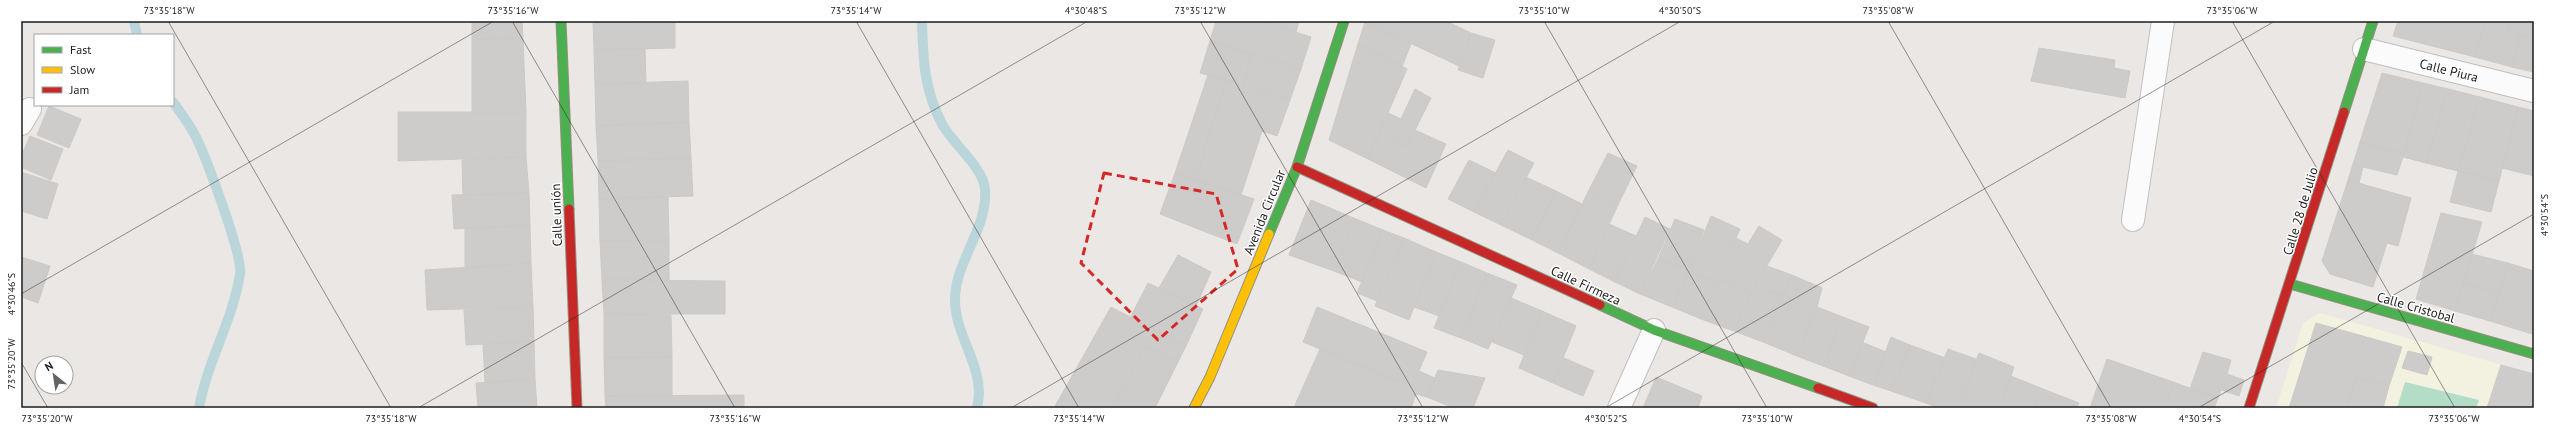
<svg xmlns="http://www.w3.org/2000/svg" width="2555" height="429" font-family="'PT Sans',sans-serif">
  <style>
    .education { fill: #f3f1e0 }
    .pitch { fill: #b4ddc8 }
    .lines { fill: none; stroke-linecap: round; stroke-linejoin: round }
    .stream { stroke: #bbd6da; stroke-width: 10 }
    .building { fill: #ceccca; stroke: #cdc9c6 }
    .street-casing { stroke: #c1c0bf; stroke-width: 24 }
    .fast-casing { stroke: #91917f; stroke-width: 11 }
    .slow-casing { stroke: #91917f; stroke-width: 11 }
    .jam-casing { stroke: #91917f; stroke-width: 11 }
    .street { stroke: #fcfbfb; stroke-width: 22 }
    .fast { stroke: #4caf50; stroke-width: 9 }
    .slow { stroke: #ffc107; stroke-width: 9 }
    .jam { stroke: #c62828; stroke-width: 9 }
    .marked { fill: none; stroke: #d62828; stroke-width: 3; stroke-dasharray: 8 5; stroke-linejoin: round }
    .ticks { fill: none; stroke: #1c1c1c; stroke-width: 1; stroke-opacity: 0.45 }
    .labels { text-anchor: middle; stroke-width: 3; stroke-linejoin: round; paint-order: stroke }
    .street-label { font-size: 13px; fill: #1c1c1c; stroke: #fff }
    .neatline { fill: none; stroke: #1c1c1c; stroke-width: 1.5 }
    .ticks-label { font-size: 10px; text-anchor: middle; fill: #1c1c1c }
  </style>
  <rect width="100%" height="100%" fill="#eae7e4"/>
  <path class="education" d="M2320,313L2534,374V408H2276L2303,323Z"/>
  <path class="pitch" d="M2405,382L2479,400L2476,408H2397Z"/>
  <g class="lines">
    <path class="stream" d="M134,21L137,35
      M922,21C923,58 924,90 942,124C953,144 983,167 985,189C988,229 955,261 955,300C955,338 987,369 977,408
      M173,102C181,113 190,125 196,137C206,158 243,255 240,274C233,320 207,362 199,408"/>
  </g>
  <path class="building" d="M472,21H522L523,38L472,39Z
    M675,21V48L594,50L593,22Z
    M1216,21H1261L1311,37L1301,69L1210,41Z
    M1261,21H1299L1296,32Z
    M1446,21L1471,33L1459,66L1365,22Z
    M2398,21H2476L2484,23L2475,57L2393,36Z
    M2485,21H2511L2508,31L2520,34L2512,67L2475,57Z
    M2511,21H2534V38L2508,31Z
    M1365,22L1411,44L1402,67L1358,44Z
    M1471,33L1495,40L1483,78L1458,70Z
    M2520,34L2534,38L2533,72L2512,67Z
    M523,38L526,112L472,113V39Z
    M1210,41L1252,54L1243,85L1200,73Z
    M1358,44L1407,69L1368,159L1329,140Z
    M645,48L646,83L595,84L594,50Z
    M2039,48L2115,60L2114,68L2130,71L2125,98L2031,81Z
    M1252,54L1301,69L1290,100L1243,85Z
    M2382,73L2423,83L2404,154L2360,142Z
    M1208,75L1227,80L1195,180L1175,173Z
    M1227,80L1290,100L1277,136L1262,131L1241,195L1195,180Z
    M688,81L689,122L596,126L595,84Z
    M2423,83L2448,89L2426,163L2403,157Z
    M1415,89L1431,98L1407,146L1379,132L1388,113L1401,119Z
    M2448,89L2480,97L2458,171L2426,163Z
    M2480,97L2518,107L2499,181L2458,171Z
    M49,106L81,119L69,148L37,135Z
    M2518,107L2534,111V176L2502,168Z
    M398,112H526V157L398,161Z
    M689,122L691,158L598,161L596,126Z
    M1415,130L1446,144L1426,188L1368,159L1379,132L1407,146Z
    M30,136L63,149L51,180L21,167V157Z
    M2360,142L2404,154L2397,175L2363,167L2359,183L2348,180Z
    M1508,150L1534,163L1501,225L1474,212Z
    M1608,153L1637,166L1617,207L1588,192Z
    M526,157L529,193L463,195L462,160Z
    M691,158L693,196L599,199L598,161Z
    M1469,160L1496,173L1474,212L1448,199Z
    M2458,171L2499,181L2491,212L2450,202Z
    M21,172L58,184L47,219L21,211Z
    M1175,173L1254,199L1237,244L1160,214Z
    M1526,177L1556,191L1532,240L1501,225Z
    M2348,180L2411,198L2398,246L2387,243L2373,287L2330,274L2322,261Z
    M1556,191L1582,204L1558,253L1532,240Z
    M1588,192L1617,207L1589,269L1558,253Z
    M529,193L530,225L454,229L452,195Z
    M668,197L669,240L600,241L599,199Z
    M1311,200L1356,219L1334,271L1289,255Z
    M2441,213L2482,222L2455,311L2416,299Z
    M1711,216L1740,229L1716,283L1689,271Z
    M1645,217L1670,229L1640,294L1615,282Z
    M1356,219L1383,230L1362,282L1334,271Z
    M1675,219L1704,230L1689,271L1658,259Z
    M1609,224L1636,236L1615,282L1589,269Z
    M530,225L531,263L465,268V228Z
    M1759,226L1782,240L1751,293L1719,278L1736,238L1748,244Z
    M1383,230L1404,238L1377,301L1357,293Z
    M1404,238L1436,252L1409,320L1375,306Z
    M669,240V280H602L600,241Z
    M1436,252L1461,262L1439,316L1414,307Z
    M2472,254L2508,263L2499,293L2463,282Z
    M1178,255L1211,272L1196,306L1159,288Z
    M21,257L50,266L38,303L21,297Z
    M1658,259L1689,271L1672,307L1640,294Z
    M1461,262L1487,273L1461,338L1434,328Z
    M531,263L533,307L427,310L425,270Z
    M2508,263L2534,271V313L2529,333L2490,321Z
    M1767,266L1792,275L1783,296L1755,285Z
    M1689,271L1716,283L1701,319L1672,307Z
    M1487,273L1517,285L1488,349L1461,338Z
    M1792,275L1822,288L1817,307L1797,356L1763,342Z
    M1719,278L1751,293L1734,331L1701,319Z
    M602,280L725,281V314H604Z
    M2463,282L2499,293L2490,321L2455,311Z
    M1148,283L1203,309L1186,346L1130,318Z
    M1755,285L1783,296L1763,342L1734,331Z
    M1511,298L1542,311L1524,355L1492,342Z
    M533,307L534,341L466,345L464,310Z
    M1111,307L1186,346L1178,362L1146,346L1112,408H1054Z
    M1317,307L1427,352L1412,387L1303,342Z
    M1817,307L1843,317L1823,366L1797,356Z
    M1542,311L1576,326L1553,383L1519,368Z
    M2534,313V334L2529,333Z
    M604,314L671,315L672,357L604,358Z
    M1843,317L1869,327L1849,376L1823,366Z
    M2316,323L2402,347L2389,386L2356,377L2347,408H2289Z
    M1891,337L1910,345L1891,391L1873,385Z
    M534,341L535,379L485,383L483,344Z
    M1862,342L1886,352L1873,385L1849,376Z
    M1910,345L1945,358L1926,403L1891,391Z
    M1146,346L1178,362L1155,408H1112Z
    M1320,349L1412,387L1419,371L1435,378L1427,397L1416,394L1411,408H1297L1295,405Z
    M1948,349L1976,359L1958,408H1939L1926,403Z
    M2408,351L2432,357L2427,375L2402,368Z
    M2203,352L2231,360L2227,374L2244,380L2239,396L2221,390L2218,398L2190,389Z
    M1979,353L2014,367L2011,376L1998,408H1958Z
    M672,357V395L605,396L604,358Z
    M1564,358L1594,371L1583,396L1553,383Z
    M2107,359L2173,382L2164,408H2090Z
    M2501,365L2534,374V408H2487Z
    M1438,370L1485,378L1473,408H1454L1427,397Z
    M2011,376L2043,389L2035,408H1998Z
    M1656,377L1702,396L1698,408H1643Z
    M2356,377L2389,386L2383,408H2347Z
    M535,379L537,408H478L476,383Z
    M2173,382L2218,398L2214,408H2164Z
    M2043,389L2079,403L2077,408H2035Z
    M744,395V408H606L605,396Z"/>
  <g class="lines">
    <defs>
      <path id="street" d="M2364,49L2534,91
        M21,124L30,109
        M2133,220L2163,21
        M1619,408L1654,330"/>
      <path id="fast" d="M561,21L569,209
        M2344,112L2373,21
        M1269,234L1297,167L1344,21
        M2290,284L2534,354
        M1600,305L1654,330L1818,388"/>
      <path id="slow" d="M1194,408L1210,377L1269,234"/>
      <path id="jam" d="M1297,167L1600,305
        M569,209L577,408
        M1818,388L1873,408
        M2249,408L2344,112"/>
    </defs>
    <use href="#street" class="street-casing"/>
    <use href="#fast" class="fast-casing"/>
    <use href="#slow" class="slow-casing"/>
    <use href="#jam" class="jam-casing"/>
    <use href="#street" class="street"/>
    <use href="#fast" class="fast"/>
    <use href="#slow" class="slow"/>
    <use href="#jam" class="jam"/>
  </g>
  <path class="marked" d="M1104,173L1216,194L1238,269L1158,340L1081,263Z"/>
  <path class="ticks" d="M168,21L391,408M512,21L735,408M856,21L1079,408M1200,21L1423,408M1544,21L1767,408M1888,21L2111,408M2232,21L2455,408M21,294L494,21M21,362L48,408M418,408L1088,21M1011,408L1681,21M1605,408L2275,21M2198,408L2534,214"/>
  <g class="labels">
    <g class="street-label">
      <text transform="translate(2449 70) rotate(14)" y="5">Calle Piura</text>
      <text transform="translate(2300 211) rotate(-73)" y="5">Calle 28 de Julio</text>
      <text transform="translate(1264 212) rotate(-68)" y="5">Avenida Circular</text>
      <text transform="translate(556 215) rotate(-92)" y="5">Calle unión</text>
      <text transform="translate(1586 285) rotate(25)" y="5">Calle Firmeza</text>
      <text transform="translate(2416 307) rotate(16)" y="5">Calle Cristobal</text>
    </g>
  </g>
  <rect width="2555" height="429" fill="none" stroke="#ffffff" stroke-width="44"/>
  <rect x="34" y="34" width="140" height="72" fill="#ffffff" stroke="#a4a4a4"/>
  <rect x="42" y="47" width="20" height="6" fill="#4caf50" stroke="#a4a4a4"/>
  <text x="70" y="54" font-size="12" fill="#1c1c1c">Fast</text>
  <rect x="42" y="67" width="20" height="6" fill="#ffc107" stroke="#a4a4a4"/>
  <text x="70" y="74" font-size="12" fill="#1c1c1c">Slow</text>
  <rect x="42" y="87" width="20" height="6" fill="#c62828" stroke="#a4a4a4"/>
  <text x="70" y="94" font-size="12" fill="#1c1c1c">Jam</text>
  <g transform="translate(54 375) rotate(330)"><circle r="19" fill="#ffffff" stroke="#a4a4a4"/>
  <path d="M0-3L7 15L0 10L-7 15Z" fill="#646362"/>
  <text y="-6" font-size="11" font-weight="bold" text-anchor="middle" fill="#1c1c1c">N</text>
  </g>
  <rect x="22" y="22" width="2511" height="385" class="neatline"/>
  <g class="ticks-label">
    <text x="169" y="14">73°35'18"W</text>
    <text x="513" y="14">73°35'16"W</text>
    <text x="856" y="14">73°35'14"W</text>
    <text x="1086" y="14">4°30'48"S</text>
    <text x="1200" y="14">73°35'12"W</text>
    <text x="1544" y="14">73°35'10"W</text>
    <text x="1680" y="14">4°30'50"S</text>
    <text x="1888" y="14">73°35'08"W</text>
    <text x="2232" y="14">73°35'06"W</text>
    <text transform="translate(2544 215) rotate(-90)" y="4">4°30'54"S</text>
    <text transform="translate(11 294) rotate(-90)" y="4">4°30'46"S</text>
    <text transform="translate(11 364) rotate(-90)" y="4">73°35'20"W</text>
    <text x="47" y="422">73°35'20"W</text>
    <text x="391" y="422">73°35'18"W</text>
    <text x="735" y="422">73°35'16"W</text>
    <text x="1079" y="422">73°35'14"W</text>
    <text x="1423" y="422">73°35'12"W</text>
    <text x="1606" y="422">4°30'52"S</text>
    <text x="1767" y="422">73°35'10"W</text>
    <text x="2111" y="422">73°35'08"W</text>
    <text x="2200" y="422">4°30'54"S</text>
    <text x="2454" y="422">73°35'06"W</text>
  </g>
</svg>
